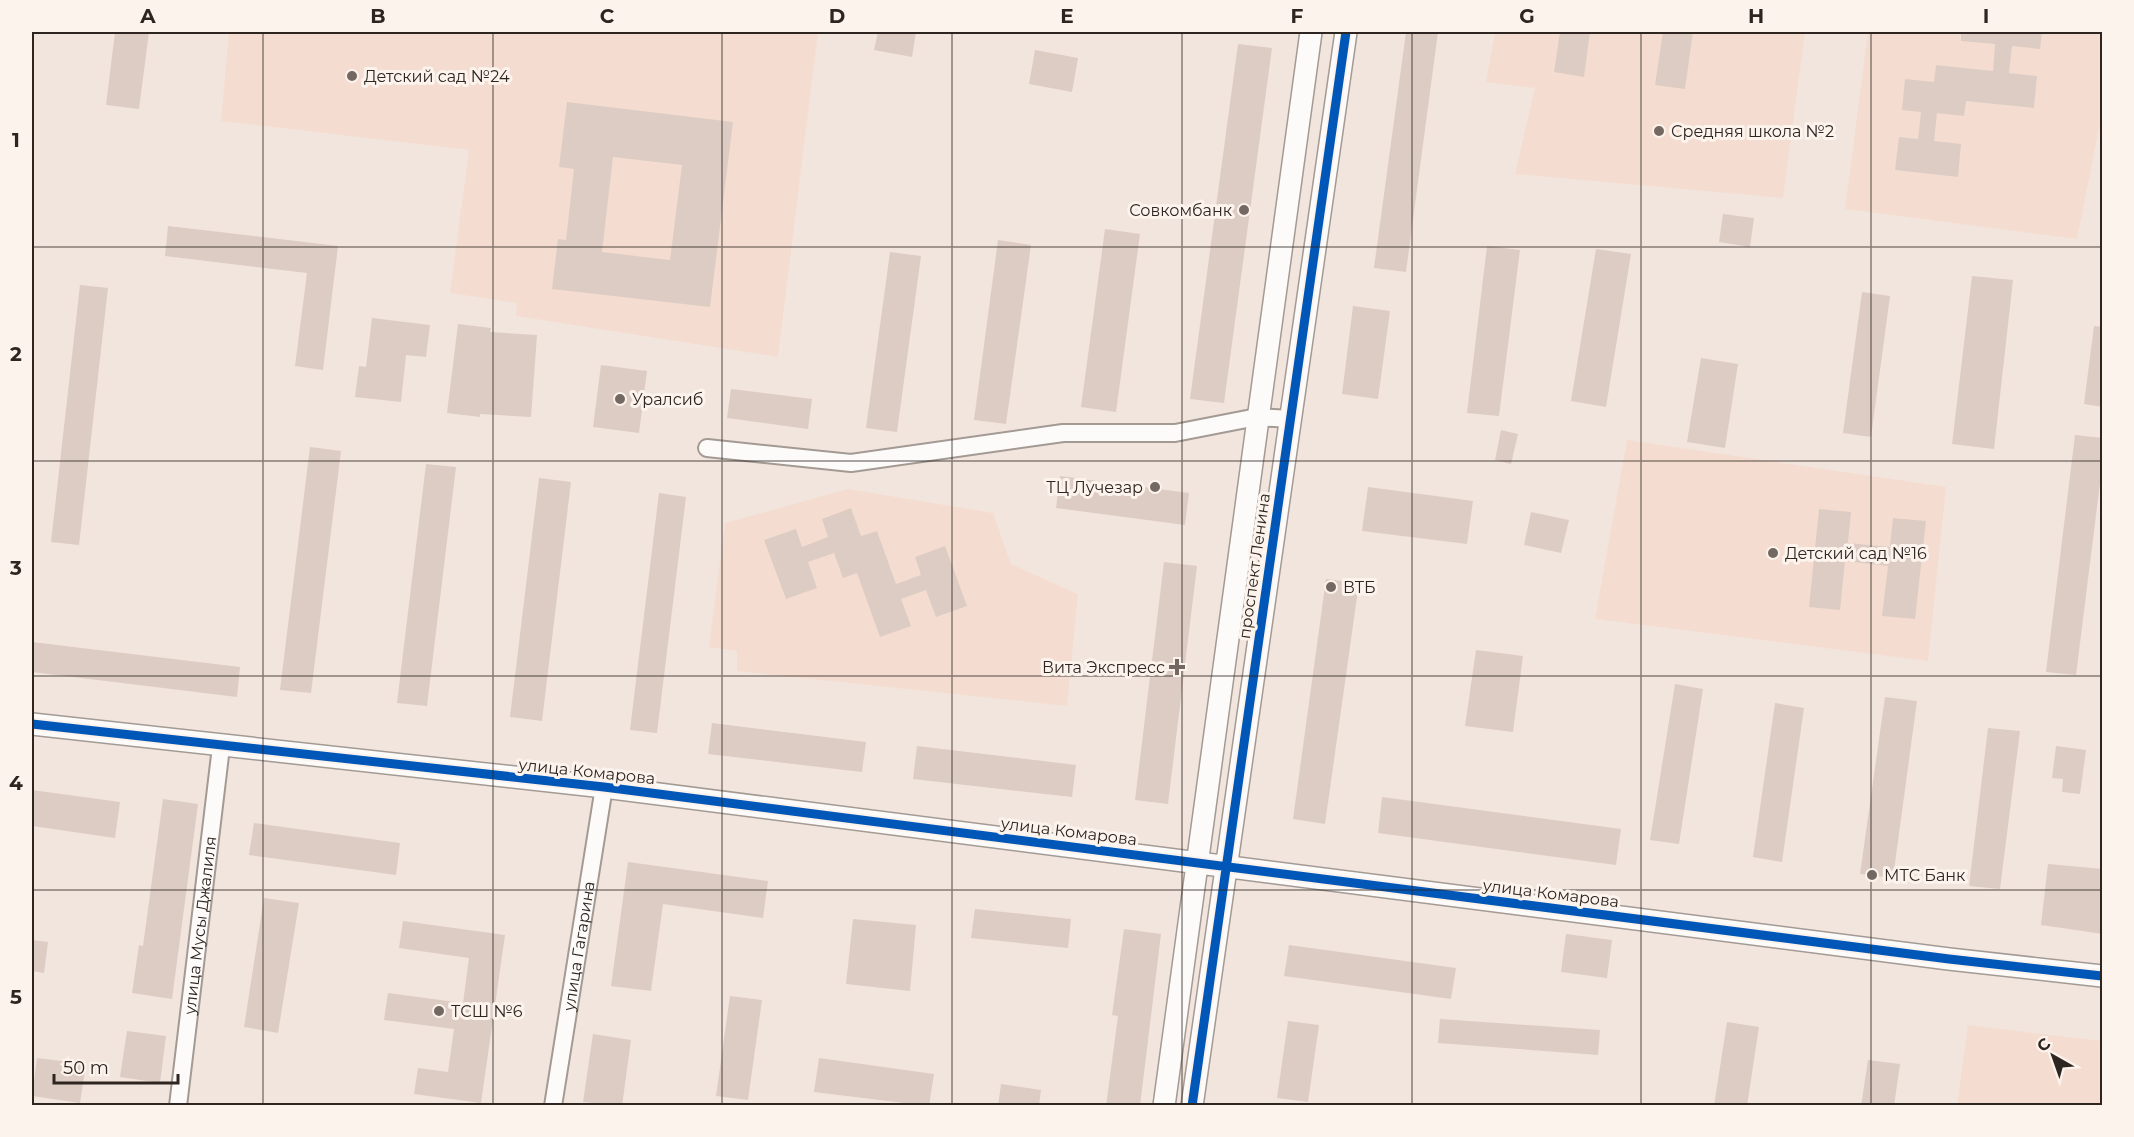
<svg xmlns="http://www.w3.org/2000/svg" width="2134" height="1137" viewBox="0 0 2134 1137" font-family="Montserrat,sans-serif">
  <rect width="100%" height="100%" fill="#f2e5dd"/>
  <path fill="#f4ddd0" d="M229,32h589l-40,325 -262,-41 1,-13 -67,-10 19,-143 -248,-29z
    M1495,32h310l-22,166 -268,-24 20,-86 -49,-6z
    M1868,32h231l3,9v72l-25,126 -232,-30z
    M1627,440l319,47 -18,174 -333,-42z
    M848,489l145,24 18,51 67,30 -11,112 -330,-35v-20l-28,-4 16,-124z
    M1968,1025l134,16v64h-145z"/>
  <path fill="#ddccc4" fill-rule="evenodd" d="M115,32h34l-10,77 -33,-4z
    M878,32h38l-4,25 -38,-7z
    M1406,32h32l-32,240 -32,-4z
    M1560,32h30l-6,45 -30,-5z
    M1663,32h30l-8,57 -30,-4z
    M1961,32h81l-2,17 -28,-3 -3,27 28,3 -3,32 -68,-7 -2,15 -27,-3 -3,28 27,3 -3,33 -63,-7 4,-33 19,2 3,-27 -19,-2 3,-31 29,3 2,-17 57,6 2,-27 -34,-3z
    M1238,44l34,4 -48,355 -34,-4z
    M1035,50l43,8 -6,34 -43,-8z
    M567,102l166,20 -23,185 -158,-18 6,-50 8,1 8,-71 -15,-2zM613,157l69,8 -12,95 -68,-8z
    M1723,214l31,4 -4,29 -31,-5z
    M168,226l170,20 -15,124 -28,-4 12,-93 -142,-17z
    M1105,229l35,5 -24,178 -35,-5z
    M998,240l33,5 -25,179 -32,-4z
    M1487,246l33,4 -21,166 -32,-3z
    M1596,249l35,5 -25,153 -35,-6z
    M890,252l31,4 -24,176 -31,-4z
    M1972,276l41,4 -19,169 -42,-5z
    M80,285l28,3 -29,257 -28,-3z
    M1862,292l28,4 -19,141 -28,-4z
    M1353,306l37,5 -12,88 -36,-5z
    M372,318l58,7 -4,32 -20,-2 -5,47 -46,-5 4,-31 7,1z
    M458,324l33,4 -1,4 47,3 -6,82 -51,-3v3l-33,-4z
    M2094,326l9,1v80l-19,-3z
    M1701,358l37,6 -13,84 -38,-6z
    M601,365l46,6 -8,62 -46,-6z
    M731,389l81,10 -4,30 -81,-11z
    M1501,430l17,4 -7,30 -16,-4z
    M2075,435l28,3v21l-27,216 -30,-3z
    M310,447l31,4 -30,242 -31,-3z
    M426,464l30,3 -29,239 -30,-3z
    M1060,476l129,17 -4,32 -129,-17z
    M539,478l32,4 -29,239 -32,-4z
    M1368,487l105,14 -6,43 -105,-13z
    M659,493l27,4 -29,236 -27,-3z
    M851,508l10,28 16,-5 19,53 25,-9 -6,-18 30,-11 22,60 -31,11 -10,-27 -25,9 10,27 -31,11 -23,-64 -14,5 -9,-25 -26,9 9,26 -31,11 -22,-59 32,-11 6,18 26,-10 -6,-18z
    M1819,509l32,3 -3,31 42,4 3,-29 33,3 -11,98 -33,-3 6,-50 -43,-5 -5,49 -31,-3z
    M1531,512l38,8 -8,33 -37,-8z
    M1164,562l33,4 -29,238 -33,-4z
    M1326,579l33,4 -34,241 -32,-5z
    M32,642l208,25 -3,30 -205,-25z
    M1476,650l47,6 -10,76 -48,-6z
    M1675,684l28,5 -24,155 -29,-4z
    M1885,697l32,4 -24,177 -33,-4z
    M1775,703l29,5 -22,154 -29,-5z
    M712,723l154,19 -4,30 -154,-18z
    M1988,728l32,3 -20,158 -31,-3z
    M917,746l159,19 -4,32 -159,-18z
    M2056,746l30,4 -6,44 -18,-2 1,-13 -11,-1z
    M32,790l88,12 -5,36 -83,-12z
    M1382,797l239,32 -5,36 -238,-32z
    M163,799l35,5 -26,195 -40,-6 7,-48 4,1z
    M254,823l146,20 -4,32 -147,-20z
    M628,862l140,19 -5,37 -100,-14 -12,87 -40,-5z
    M2048,864l55,5v65l-62,-9z
    M264,898l35,5 -21,130 -34,-6z
    M975,909l96,10 -3,29 -97,-10z
    M853,919l63,6 -6,66 -64,-7z
    M403,921l102,14 -24,168 -67,-9 4,-26 30,4 6,-43 -70,-9 4,-27 75,10 6,-45 -70,-10z
    M1124,929l37,5 -21,172h-34l12,-90 -6,-1z
    M1566,934l46,6 -5,38 -46,-6z
    M32,940l16,2 -4,31 -12,-2z
    M1289,945l167,23 -5,31 -167,-23z
    M730,996l32,4 -14,100 -32,-4z
    M1440,1019l160,11 -2,25 -160,-12z
    M1288,1021l31,4 -11,77 -31,-4z
    M1727,1022l32,5 -12,79h-33z
    M127,1031l39,5 -6,47 -40,-6z
    M593,1034l38,6 -9,66 -39,-4z
    M37,1058l49,6 -6,39 -48,-7z
    M819,1058l115,16 -5,32 -115,-14z
    M1868,1060l32,4 -6,42h-33z
    M1001,1084l40,6 -2,16h-41z"/>
  <g fill="none" stroke-linecap="round" stroke-linejoin="round">
    <defs>
      <g id="minor">
        <path d="M707,448l144,15 212,-30h112l82,-16 33,2"/>
        <path id="s1" d="M178,1106l43,-359"/>
        <path id="s2" d="M553,1106l51,-319"/>
      </g>
      <path id="tertiary" d="M32,724l572,63 1345,172 153,17
        M1164,1106l147,-1074
        M1192,1106l154,-1074"/>
    </defs>
    <use href="#minor" stroke="#a39a94" stroke-width="20"/>
    <use href="#tertiary" stroke="#a39a94" stroke-width="24"/>
    <use href="#minor" stroke="#fdfbfa" stroke-width="16"/>
    <use href="#tertiary" stroke="#fdfbfa" stroke-width="21"/>
    <defs>
      <path id="cycleway" d="M32,724l572,63 1345,172 153,17
        M1192,1106l154,-1074"/>
    </defs>
    <use href="#cycleway" stroke="#fcf3ed" stroke-width="13"/>
    <use href="#cycleway" stroke="#0057b8" stroke-width="9"/>
  </g>
  <path fill="none" stroke="#2e2520" stroke-width="1.5" stroke-opacity="0.55" d="M263,32v1074M493,32v1074M722,32v1074M952,32v1074M1182,32v1074M1412,32v1074M1641,32v1074M1871,32v1074M32,247h2070M32,461h2070M32,676h2070M32,890h2070"/>
  <g fill="#736862" stroke="#fcf3ed" stroke-width="2">
    <circle cx="352" cy="76" r="6"/>
    <circle cx="1659" cy="131" r="6"/>
    <circle cx="1244" cy="210" r="6"/>
    <circle cx="620" cy="399" r="6"/>
    <circle cx="1155" cy="487" r="6"/>
    <circle cx="1773" cy="553" r="6"/>
    <circle cx="1331" cy="587" r="6"/>
    <path d="M1174 658h6v6h6v6h-6v6h-6v-6h-6v-6h6z"/>
    <circle cx="1872" cy="875" r="6"/>
    <circle cx="439" cy="1011" r="6"/>
  </g>
  <g text-anchor="middle" stroke-width="6" stroke-linejoin="round" paint-order="stroke">
    <g font-size="16" fill="#2e2520" stroke="#fcf3ed" text-anchor="start">
      <text x="364" y="82">Детский сад №24</text>
      <text x="1671" y="137">Средняя школа №2</text>
      <text x="1232" y="216" text-anchor="end">Совкомбанк</text>
      <text x="632" y="405">Уралсиб</text>
      <text x="1143" y="493" text-anchor="end">ТЦ Лучезар</text>
      <text x="1785" y="559">Детский сад №16</text>
      <text x="1343" y="593">ВТБ</text>
      <text x="1165" y="673" text-anchor="end">Вита Экспресс</text>
      <text x="1884" y="881">МТС Банк</text>
      <text x="451" y="1017">ТСШ №6</text>
    </g>
    <g font-size="16" fill="#2e2520" stroke="#fcf3ed">
      <text transform="translate(1254 566) rotate(-82)" y="6">проспект Ленина</text>
      <text transform="translate(587 771) rotate(6)" y="6">улица Комарова</text>
      <text transform="translate(1069 831) rotate(7)" y="6">улица Комарова</text>
      <text transform="translate(1551 893) rotate(7)" y="6">улица Комарова</text>
      <text dy="6" stroke="none"><textPath href="#s1" startOffset="182">улица Мусы Джалиля</textPath></text>
      <text dy="6" stroke="none"><textPath href="#s2" startOffset="162">улица Гагарина</textPath></text>
    </g>
  </g>
  <rect width="2134" height="1137" fill="none" stroke="#fcf3ed" stroke-width="66"/>
  <g transform="translate(2053 1056) rotate(320)" stroke="#fcf3ed" stroke-width="4.5" paint-order="stroke">
  <path d="M0-4.5L10 22L0 15L-10 22Z" fill="#2e2520"/>
  <text y="-9" font-size="16" font-weight="bold" text-anchor="middle" fill="#2e2520">С</text>
  </g>
  <path d="M54 1074v9h124v-9" fill="none" stroke="#2e2520" stroke-width="3"/>
  <text x="63" y="1074" font-size="18" fill="#2e2520" stroke="#fcf3ed" stroke-width="4.5" paint-order="stroke">50 m</text>
  <rect x="33" y="33" width="2068" height="1071" fill="none" stroke="#2e2520" stroke-width="2"/>
  <g font-size="20" text-anchor="middle" font-weight="bold" fill="#2e2520">
    <text x="148" y="23">A</text>
    <text x="378" y="23">B</text>
    <text x="607" y="23">C</text>
    <text x="837" y="23">D</text>
    <text x="1067" y="23">E</text>
    <text x="1297" y="23">F</text>
    <text x="1527" y="23">G</text>
    <text x="1756" y="23">H</text>
    <text x="1986" y="23">I</text>
    <text x="16" y="147">1</text>
    <text x="16" y="361">2</text>
    <text x="16" y="575">3</text>
    <text x="16" y="790">4</text>
    <text x="16" y="1004">5</text>
  </g>
</svg>
